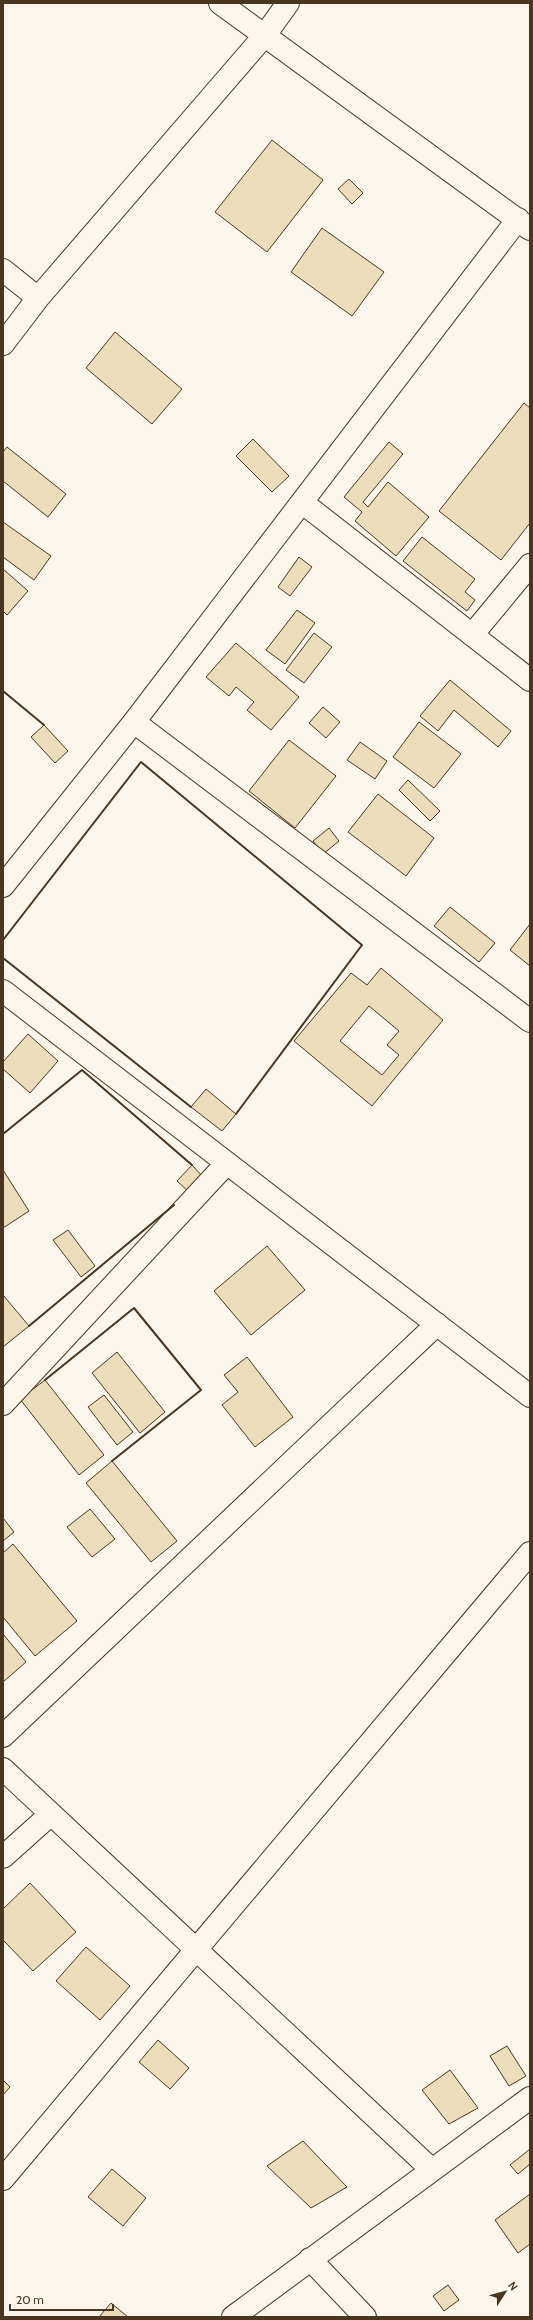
<svg xmlns="http://www.w3.org/2000/svg" width="533" height="2320" viewBox="0 0 533 2320" font-family="Cabin,sans-serif">
  <rect width="100%" height="100%" fill="#fbf6e9"/>
  <path fill="#ecdcbc" stroke="#4a3520" fill-rule="evenodd" d="M272,140l51,40 -56,72 -52,-40z
    M349,179l14,14 -11,11 -14,-15z
    M322,228l62,44 -32,44 -61,-44z
    M115,332l67,57 -30,35 -66,-56z
    M524,403l6,5v115l-29,37 -62,-49z
    M253,439l36,37 -17,16 -36,-36z
    M389,442l14,12 -40,48 5,5 20,-25 41,35 -33,39 -41,-35 7,-9 -18,-15z
    M7,447l59,47 -18,23 -45,-36v-29z
    M3,522l48,34 -17,24 -31,-23z
    M422,537l53,42 -10,13 10,8 -8,11 -64,-50z
    M299,557l13,10 -22,29 -12,-9z
    M3,569l25,22 -21,24 -4,-4z
    M297,610l18,13 -30,41 -19,-14z
    M314,633l18,14 -28,36 -18,-13z
    M236,643l63,54 -28,33 -24,-20 7,-8 -18,-15 -7,9 -23,-19z
    M450,680l61,51 -13,16 -44,-37 -16,21 -18,-15z
    M323,707l17,15 -14,16 -17,-15z
    M419,722l42,32 -27,34 -41,-31z
    M44,725l24,26 -13,12 -24,-26z
    M289,740l47,36 -41,52 -46,-37z
    M360,742l27,19 -12,18 -28,-19z
    M408,780l32,31 -10,10 -31,-31z
    M378,794l56,44 -28,38 -58,-44z
    M329,828l10,13 -16,13 -10,-13z
    M450,907l45,36 -16,19 -45,-36z
    M530,924v42l-20,-16z
    M381,968l62,52 -71,86 -78,-65 57,-68 16,12zM369,1006l30,25 -12,14 12,10 -17,20 -42,-34z
    M28,1034l30,27 -28,32 -27,-24v-7z
    M206,1089l30,25 -14,17 -31,-24z
    M192,1165l11,12 -14,15 -12,-11z
    M3,1170l26,41 -26,17z
    M68,1230l27,36 -14,11 -28,-37z
    M267,1246l38,44 -54,45 -37,-44z
    M3,1295l26,31 -26,21z
    M117,1352l48,60 -25,21 -48,-60z
    M247,1357l46,60 -38,30 -33,-42 16,-13 -14,-17z
    M45,1380l59,75 -25,20 -59,-76z
    M104,1395l29,37 -16,13 -29,-38z
    M112,1461l65,80 -26,21 -65,-79z
    M90,1509l25,30 -23,18 -25,-30z
    M3,1518l11,14 -11,9z
    M13,1544l64,77 -42,35 -32,-39v-64z
    M3,1634l23,28 -23,20z
    M30,1883l46,49 -43,39 -30,-31v-31z
    M86,1947l44,39 -30,34 -44,-39z
    M158,2040l31,28 -19,21 -31,-27z
    M507,2046l19,30 -17,10 -19,-30z
    M450,2070l28,38 -29,16 -27,-34z
    M3,2080l7,7 -7,8z
    M303,2141l44,46 -36,21 -44,-42z
    M530,2149v15l-12,10 -8,-9z
    M112,2169l34,29 -23,28 -35,-29z
    M530,2194v50l-12,9 -23,-33z
    M448,2285l11,15 -15,11 -11,-15z
    M111,2303l17,14h-29z"/>
  <g fill="none" stroke-linecap="round" stroke-linejoin="round">
    <defs>
      <path id="street" d="M220,3l310,226
        M3,270l35,28
        M3,344l35,-46 227,-263 23,-32
        M303,503l227,177
        M472,635l58,-70
        M134,722l396,299
        M3,886l131,-164 384,-503
        M3,991l527,405
        M3,1404l224,-241
        M3,1736l434,-412
        M3,1769l428,400
        M3,1857l48,-43
        M3,2179l527,-626
        M310,2259l55,58
        M233,2317l297,-219"/>
    </defs>
    <use href="#street" stroke="#4a3520" stroke-width="24"/>
    <use href="#street" stroke="#fbf6e9" stroke-width="22"/>
    <path stroke="#4a3520" stroke-width="2" d="M3,691l41,34
      M3,940l138,-178 221,183 -126,169
      M3,958l188,149
      M3,1134l79,-64 110,95
      M29,1326l145,-121
      M45,1380l89,-72 67,82 -89,71"/>
  </g>
  <rect width="533" height="2320" fill="none" stroke="#4a3520" stroke-width="8"/>
  <g transform="translate(505 2292) rotate(54)" stroke="#fbf6e9" stroke-width="3" paint-order="stroke">
  <path d="M0-3L7 15L0 10L-7 15Z" fill="#4a3520"/>
  <text y="-6" font-size="11" font-weight="bold" text-anchor="middle" fill="#4a3520">N</text>
  </g>
  <path d="M10 2304v6h103v-6" fill="none" stroke="#4a3520" stroke-width="2"/>
  <text x="16" y="2304" font-size="12" fill="#4a3520" stroke="#fbf6e9" stroke-width="3" paint-order="stroke">20 m</text>
</svg>
